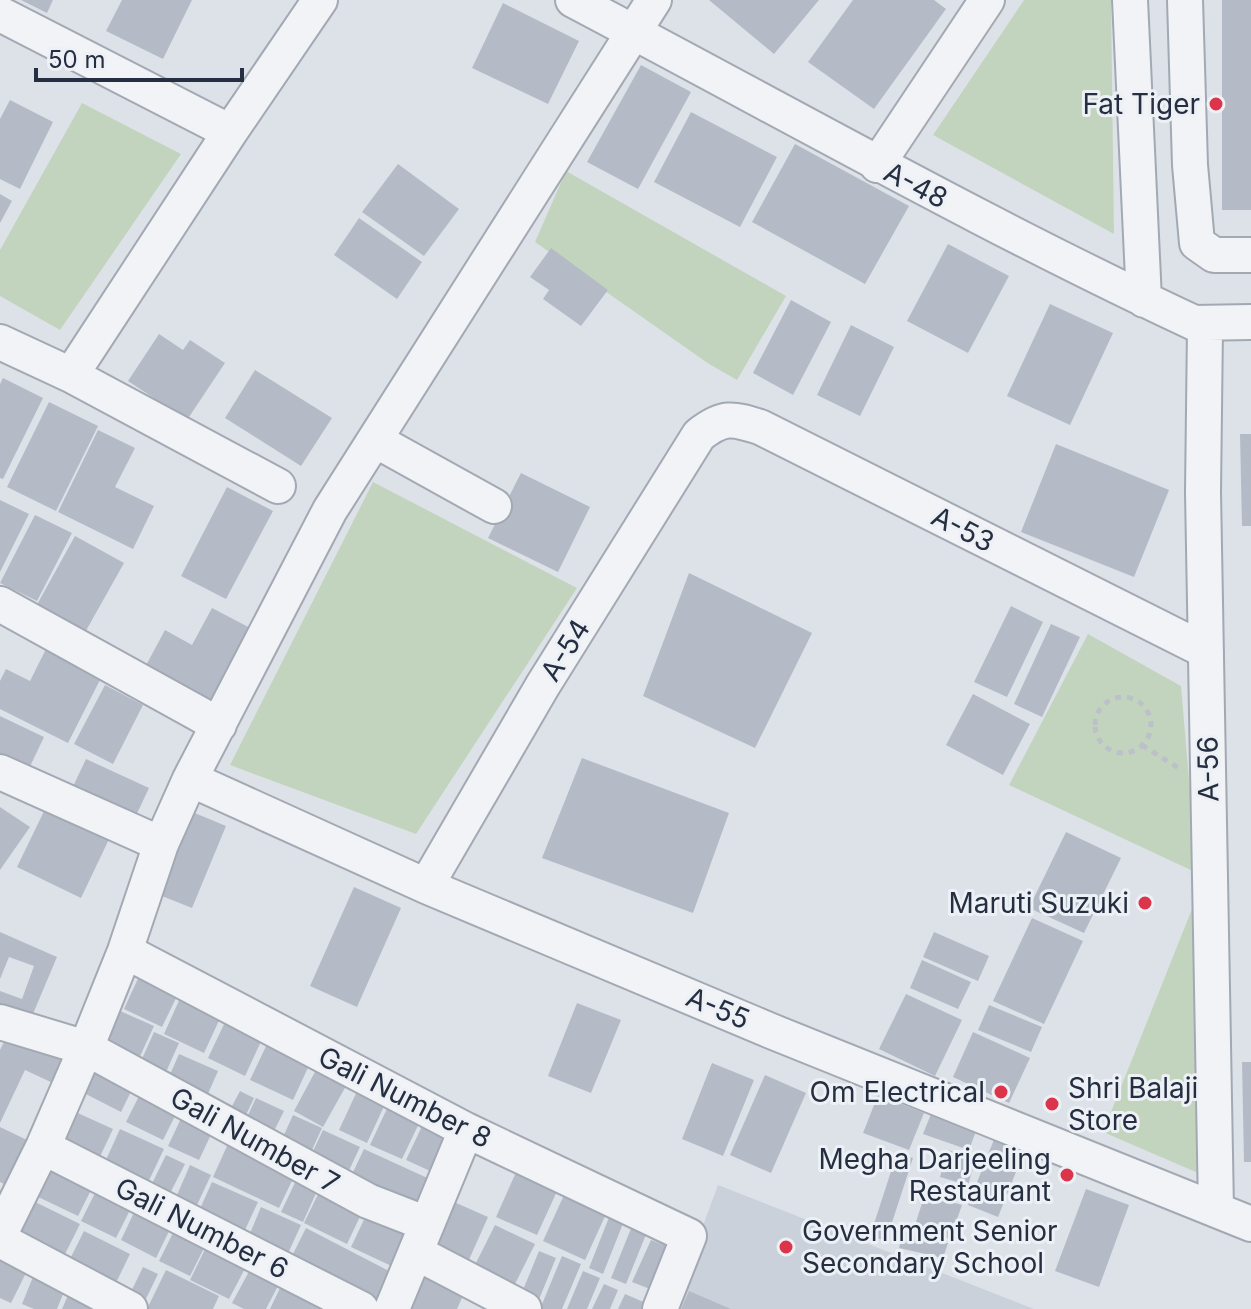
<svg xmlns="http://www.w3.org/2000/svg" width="1251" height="1309" viewBox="0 0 1251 1309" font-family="Inter,sans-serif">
  <rect width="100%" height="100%" fill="#dde2e9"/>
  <path fill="#cbd1db" d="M718,1185l316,124h-362z"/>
  <path fill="#c3d4be" d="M1024,0h87l3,234 -181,-99z
    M82,103l99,51 -121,176 -60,-34v-46z
    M566,171l220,125 -49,84 -28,-16 -174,-122z
    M373,482l204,106 -161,246 -186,-69z
    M1088,634l93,52 16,187 -188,-88z
    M1192,909l6,264 -95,-41z"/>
  <path fill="#b4bbc6" d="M21,0h32l-6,13z
    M122,0h70l-29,59 -57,-28z
    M709,0h110l-45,54z
    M853,0h81l12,9 -72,100 -66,-47z
    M1222,0h29v210h-29z
    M503,3l76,38 -31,63 -76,-36z
    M641,65l50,27 -53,97 -51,-27z
    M10,100l43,22 -33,67 -20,-10v-60z
    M691,112l86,45 -37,70 -86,-45z
    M795,144l114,62 -44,78 -113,-62z
    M398,164l61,45 -35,47 -62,-44z
    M0,194l12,7 -12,22z
    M359,218l63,44 -25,37 -63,-44z
    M948,244l61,32 -41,77 -61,-32z
    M551,248l57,42 -27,36 -38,-27 6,-9 -19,-13z
    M791,300l40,22 -38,73 -40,-22z
    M1050,304l63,29 -43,92 -63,-29z
    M851,325l43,22 -34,69 -43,-21z
    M159,334l24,16 7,-10 35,23 -38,57 -59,-39z
    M255,370l77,48 -31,48 -76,-48z
    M3,378l40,20 -40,81 -3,-1v-94z
    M49,402l49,24 -42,85 -49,-24z
    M98,430l37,18 -20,39 39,19 -21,43 -75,-37z
    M1240,434h11v92h-9z
    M1056,444l113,46 -35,87 -113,-45z
    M521,473l69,34 -32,65 -70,-34z
    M227,487l46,24 -47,88 -45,-23z
    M0,500l29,14 -29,58z
    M35,515l37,18 -35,68 -37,-18z
    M75,536l49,27 -41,73 -49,-26z
    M689,573l123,60 -57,115 -112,-52z
    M1011,606l32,16 -36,75 -33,-15z
    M212,608l46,24 -42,78 -73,-39 22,-41 27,15z
    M1051,624l29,13 -38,80 -28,-13z
    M47,647l55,29 -34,67 -68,-34v-28l6,-12 24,12z
    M105,685l38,20 -30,59 -39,-20z
    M973,694l57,30 -27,51 -57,-30z
    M0,716l44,21 -19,40 -25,-11z
    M582,758l147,55 -36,100 -151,-55z
    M86,759l63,29 -16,34 -63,-29z
    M47,805l64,30 -30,63 -64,-31z
    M0,807l30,20 -30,43z
    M185,809l41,17 -34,82 -40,-16z
    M1066,832l55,26 -37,75 -55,-25z
    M354,887l47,21 -44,99 -47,-21z
    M1032,918l51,23 -39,83 -51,-23z
    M0,932l57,25 -30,71 -27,-11v-26l22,8 12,-33 -25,-9 -9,22z
    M934,932l55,24 -11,25 -55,-24z
    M922,960l49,22 -13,27 -48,-21z
    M141,972l39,18 -18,37 -38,-18z
    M906,994l56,26 -27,56 -56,-27z
    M181,996l41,18 -18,39 -40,-19z
    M577,1003l44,17 -30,73 -43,-17z
    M989,1005l53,22 -11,25 -53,-22z
    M120,1011l34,15 -19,41 -33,-16z
    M227,1018l37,17 -19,41 -37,-18z
    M11,1028l57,27 -13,29 -30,-14 -25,53v-73z
    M154,1032l25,11 -17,38 -25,-11z
    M973,1032l57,26 -21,45 -56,-26z
    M269,1040l43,19 -19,41 -43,-20z
    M179,1054l39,17 -14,32 -39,-17z
    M96,1055l42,22 -17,35 -43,-22z
    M1242,1062h9v100h-7z
    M712,1063l42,17 -31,76 -41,-17z
    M316,1070l30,16 -23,41 -29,-16z
    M765,1075l41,18 -35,80 -41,-18z
    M145,1084l37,18 -19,38 -37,-18z
    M358,1089l28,13 -19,41 -28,-13z
    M240,1091l14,7 -8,17 -15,-7z
    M878,1095l46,18 -15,37 -46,-17z
    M256,1098l28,13 -17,34 -27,-13z
    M391,1100l32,15 -21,44 -32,-14z
    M69,1109l44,20 -17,36 -44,-21z
    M185,1110l31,14 -17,36 -31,-14z
    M931,1114l45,17 -7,19 -46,-16z
    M293,1115l29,13 -15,33 -29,-13z
    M423,1124l33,15 -17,36 -33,-15z
    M0,1127l27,13 -21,45 -6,-3z
    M120,1129l44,20 -21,44 -43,-20z
    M323,1130l37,17 -16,34 -37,-17z
    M232,1135l67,31 -20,42 -66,-31z
    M995,1137l30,12 -27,68 -30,-12z
    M364,1149l70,32 -17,37 -70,-33z
    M948,1150l28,9 -8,26 -28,-8z
    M897,1153l16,5 -27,83 -16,-5z
    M166,1155l19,9 -21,41 -18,-9z
    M51,1159l45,21 -18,36 -44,-21z
    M190,1165l21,10 -20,43 -20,-9z
    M517,1170l41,19 -21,46 -41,-18z
    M300,1172l21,10 -18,40 -22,-10z
    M212,1182l46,20 -19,41 -45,-21z
    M100,1183l35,17 -19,38 -35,-17z
    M323,1184l43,20 -19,40 -43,-21z
    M1086,1189l43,16 -30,82 -44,-16z
    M925,1194l37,11 -12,34 -36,-11z
    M564,1195l42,19 -21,46 -42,-19z
    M27,1198l53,26 -20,40 -53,-26z
    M445,1198l43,19 -24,54 -43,-18z
    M139,1202l36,17 -19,39 -35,-18z
    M261,1207l40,18 -16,35 -39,-17z
    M370,1207l49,23 -19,40 -49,-23z
    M610,1215l14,6 -21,53 -14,-6z
    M178,1223l31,15 -19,38 -31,-15z
    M495,1225l40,19 -22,44 -40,-19z
    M632,1226l15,6 -21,52 -15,-6z
    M306,1228l85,44 -18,36 -85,-44z
    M84,1231l46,23 -18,37 -47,-22z
    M903,1232l45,11 -5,15 -44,-10z
    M210,1239l40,20 -21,40 -39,-19z
    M651,1240l18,7 -19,42 -18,-7z
    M539,1251l17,7 -21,51 -17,-7z
    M0,1255l30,10 -19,38 -11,-5z
    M562,1256l19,8 -19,45h-22z
    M421,1260l48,22 -12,27h-57z
    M252,1266l28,16 -14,27h-22l-12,-6z
    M37,1267l32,12 -12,30h-23l-12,-5z
    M143,1267l15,7 -16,33 -15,-7z
    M166,1270l53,26 -6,13h-66z
    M583,1271l17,7 -13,31h-20z
    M73,1284l24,25h-35z
    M604,1284l14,6 -8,19h-18z
    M281,1286l40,19 -1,4h-50z
    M689,1291l42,18h-50z
    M625,1294l28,12 -2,3h-33z"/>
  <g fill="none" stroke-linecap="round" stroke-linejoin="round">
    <defs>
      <path id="minor" d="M573,0c211,111 416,228 632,328l-2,164 13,717
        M1130,0l14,300
        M1185,0l5,165 7,78 17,12h37
        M0,14l230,118
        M877,165l110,-165
        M1194,323l57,-1
        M0,342l71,33 207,111
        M71,375l159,-243 90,-132
        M375,440l119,66
        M0,604l219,121
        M0,772l161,72
        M190,779l236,107 345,145 480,193
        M426,886l117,-201 156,-250c24,-19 33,-17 61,-8l446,224
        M125,951l341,179 223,106 -29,73
        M0,1022l86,26 282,153 59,23
        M43,1147l318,162
        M0,1234l43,-87 43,-99 39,-97 36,-107 29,-65 140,-269 324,-510
        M0,1240l130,69
        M417,1253l107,56
        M392,1309l74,-179"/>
    </defs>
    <use href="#minor" stroke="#a2a9b3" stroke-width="38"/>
    <path stroke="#bcc0c8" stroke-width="5" stroke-dasharray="6 6" stroke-linecap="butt" d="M1095 725a28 28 0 1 1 56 0a28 28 0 1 1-56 0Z
      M1142,745l38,24"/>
    <use href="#minor" stroke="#f1f3f7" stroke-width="34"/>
  </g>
  <g fill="#dc344a" stroke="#edf1f6" stroke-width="3">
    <circle cx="1216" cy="104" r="8"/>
    <circle cx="1145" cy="903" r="8"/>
    <circle cx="1001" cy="1092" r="8"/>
    <circle cx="1052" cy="1104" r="8"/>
    <circle cx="1067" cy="1175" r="8"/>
    <circle cx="786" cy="1247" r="8"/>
  </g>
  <g text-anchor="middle" stroke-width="6" stroke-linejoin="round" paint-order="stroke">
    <g font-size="28" fill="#252f41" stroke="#edf1f6" text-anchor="end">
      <text x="1200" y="114">Fat Tiger</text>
      <text x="1129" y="913">Maruti Suzuki</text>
      <text x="1068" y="1098" text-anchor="start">Shri Balaji<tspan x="1068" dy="32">Store</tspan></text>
      <text x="985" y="1102">Om Electrical</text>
      <text x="1051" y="1169">Megha Darjeeling<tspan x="1051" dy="32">Restaurant</tspan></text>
      <text x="802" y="1241" text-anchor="start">Government Senior<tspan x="802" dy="32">Secondary School</tspan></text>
    </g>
    <g font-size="28" fill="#252f41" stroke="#edf1f6">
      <text transform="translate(916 185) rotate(27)" y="10">A-48</text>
      <text transform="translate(963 529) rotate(27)" y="10">A-53</text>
      <text transform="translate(565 650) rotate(-58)" y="10">A-54</text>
      <text transform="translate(1208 769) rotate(-91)" y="10">A-56</text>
      <text transform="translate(718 1008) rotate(23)" y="10">A-55</text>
      <text transform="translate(405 1097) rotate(27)" y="10">Gali Number 8</text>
      <text transform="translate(255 1140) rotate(29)" y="10">Gali Number 7</text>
      <text transform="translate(202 1228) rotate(27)" y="10">Gali Number 6</text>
    </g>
  </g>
  <path d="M36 68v12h206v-12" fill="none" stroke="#252f41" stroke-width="4"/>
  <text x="48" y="68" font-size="24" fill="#252f41" stroke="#edf1f6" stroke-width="6" paint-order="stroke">50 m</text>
</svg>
